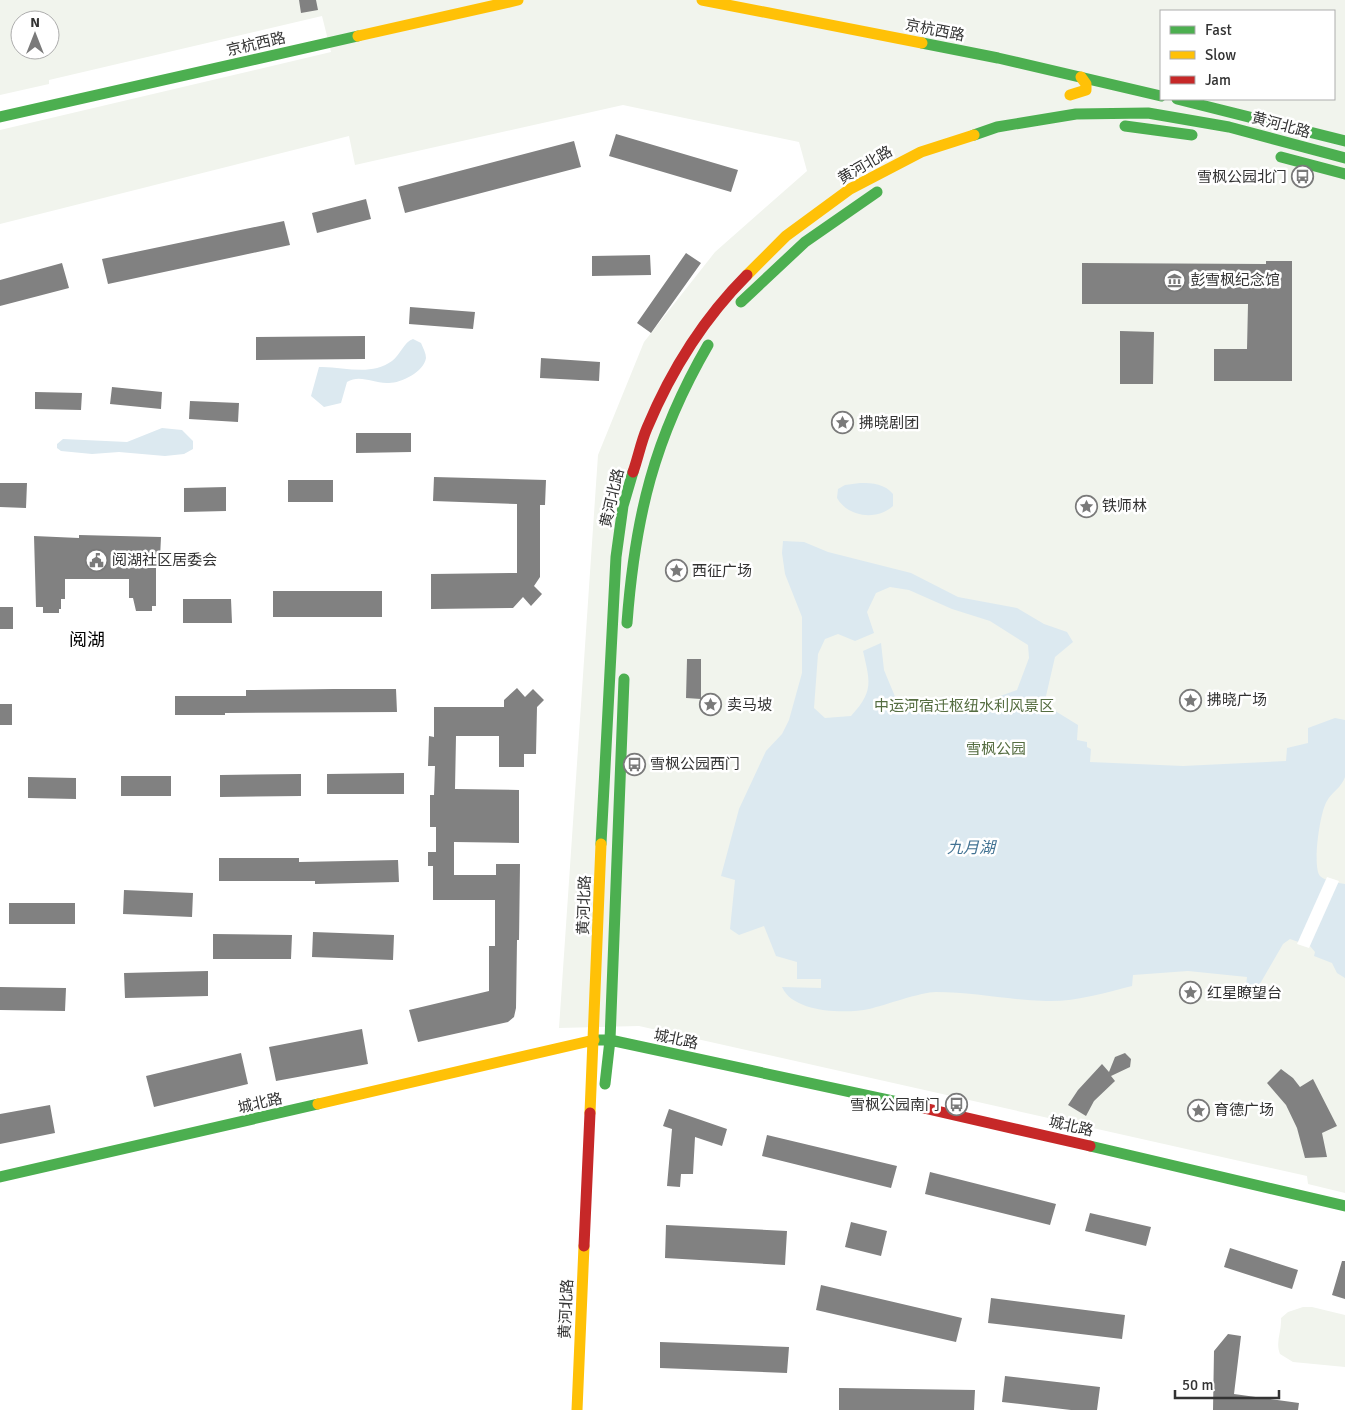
<svg xmlns="http://www.w3.org/2000/svg" width="1345" height="1410" viewBox="0 0 1345 1410" font-family="Signika,'Noto Sans SC',sans-serif">
  <rect width="100%" height="100%" fill="#fff"/>
  <path fill="#f1f4ed" fill-rule="evenodd" d="M0,0h1345v1193l-37,-9 -1,-8 -668,-150 -80,2 39,-573 46,-113 71,-90 92,-81 -8,-29 -176,-37 -268,60 -6,-29 -349,88v-94l331,-78 -9,-36 -273,64v4l-49,11zM1161,11h173v88h-173zM20,20h30v30h-30z
    M1303,1307h9l33,8v52l-52,-5 -13,-8c-5,-12 2,-23 1,-36l7,-6z"/>
  <path fill="#dce9f0" fill-rule="evenodd" d="M413,339l8,4c2,5 5,10 5,15 -2,14 -25,25 -37,25 -16,1 -28,-9 -42,-1l-6,21 -17,4 -13,-11 8,-29c24,-1 51,10 73,-6 8,-6 12,-19 21,-22z
    M162,428l20,2 11,11v8l-9,5 -19,2 -46,-4 -27,2 -31,-3 -4,-3v-4l6,-5 64,3z
    M860,483c13,0 25,1 33,11v12c-17,15 -45,11 -56,-8l1,-9 7,-4z
    M783,541l21,1 24,10 83,21 47,24 59,11 27,16 23,8 6,10 -18,15 -9,39 6,13 26,16 -1,15 10,2v5l4,2 -1,13 93,4 103,-5 1,-13 21,-5v-15l27,-10 10,2c0,13 0,46 0,57 -3,10 -14,16 -18,24 -7,10 -15,66 -7,75 5,5 18,7 25,8v94l-8,-5 -5,-10 -18,-7 1,-4 -5,-6 -20,-7 -7,5 -26,45 -12,7 2,-19 -59,-6 -55,4 -1,11c-28,7 -57,16 -86,15 -37,-1 -73,-9 -110,-9 -15,0 -50,13 -67,17 -23,5 -76,4 -87,-22l39,1v-9h-24v-17l-21,-6 -12,-30 -25,9 -9,-6 5,-49 -14,-4 18,-67 27,-58 16,-17 7,-14 13,-47v-56l-17,-43 -3,-21zM890,587l19,3 43,19 38,12 38,24 1,13 -12,32 -28,10 -39,-2 -23,10h-14l-17,-9 -12,-29 -3,-27 -18,8c7,31 11,40 -12,65l-26,2 -11,-10 4,-54 7,-15 13,-5 17,7 19,-8 -7,-21 9,-19z"/>
  <path fill="#fff" d="M1327,877l12,4 -30,67 -12,-4z"/>
  <path fill="#818181" d="M299,0h17l2,10 -17,3z
    M616,134l122,36 -7,22 -122,-36z
    M574,141l7,26 -176,46 -7,-26z
    M366,199l5,20 -54,14 -5,-20z
    M284,221l6,24 -182,39 -6,-25z
    M686,253l15,10 -50,70 -14,-10z
    M650,255l1,20 -59,1v-20z
    M1266,261h26v120h-78v-32h33l1,-45h-166v-41l184,1z
    M62,263l7,25 -69,18v-26z
    M410,307l65,5 -2,17 -64,-5z
    M1120,331l34,1 -1,52h-33z
    M365,336v23l-109,1v-23z
    M541,358l59,4 -1,19 -59,-3z
    M112,387l50,5 -1,17 -51,-5z
    M35,392l47,1 -1,17 -46,-1z
    M190,401l49,2 -1,19 -49,-3z
    M356,433h55v19l-55,1z
    M434,477l112,3 -1,25h-5v72l-6,9 8,8 -11,12 -8,-9 -10,11 -82,1v-35l86,-1v-69l-84,-3z
    M288,480h45v22h-45z
    M0,483h27l-1,25 -26,-1z
    M226,487v24l-42,1v-24z
    M79,535l82,2 -1,21h-4v48h-4v5h-16l-3,-13h-4v-19h-64v20h-4v10h-2v4h-16v-6h-7l-2,-71 45,2z
    M273,591h109v26h-109z
    M183,599h48l1,24h-49z
    M0,607h13v22h-13z
    M687,659h14v40l-15,-1z
    M517,688l8,9 8,-8 11,11 -7,7 -1,47h-12v13h-25v-31h-43l-1,53 64,1v53l-65,-1v33h42v-11h24l-1,76h-2l-1,68 -2,9 -6,5 -90,20 -9,-32 80,-19v-45h6v-46h-62v-34h-5v-14h8v-25h-6v-32h4l1,-29h-7l1,-30 5,1v-30h70v-7z
    M334,689h62l1,23 -172,1v2h-50v-19h71v-6z
    M0,704h12v21h-12z
    M404,773v21h-77v-20z
    M301,774v22l-81,1v-22z
    M121,776h50v20h-50z
    M28,777l48,1v21l-48,-1z
    M219,858h80v4l99,-2 1,22 -84,2v-3h-96z
    M124,890l69,3 -1,24 -69,-3z
    M9,903h66v21h-66z
    M313,932l81,3 -1,25 -81,-3z
    M213,934l79,1 -1,24h-78z
    M208,971v25l-83,2 -1,-25z
    M0,987l66,1 -1,23 -65,-1z
    M362,1029l6,35 -92,17 -7,-34z
    M241,1053l7,31 -94,23 -8,-31z
    M1125,1053l6,6 -1,8 -19,9 4,5 -21,20 -8,15 -18,-11 10,-15 24,-26 7,8 6,-15z
    M1281,1069l12,9 7,9 13,-8 24,47 -15,7 5,24 -22,1 -8,-30 -11,-23 -19,-22z
    M50,1105l5,28 -55,11v-30z
    M669,1109l58,20 -5,17 -27,-9 -2,37h-12l-1,13 -13,-1 5,-57 -9,-3z
    M767,1135l130,31 -6,22 -129,-32z
    M930,1172l126,32 -6,21 -125,-31z
    M1090,1213l61,14 -5,19 -61,-15z
    M851,1222l36,9 -6,25 -36,-9z
    M666,1225l121,6 -2,34 -120,-7z
    M1230,1248l68,22 -6,19 -68,-22z
    M1342,1261h3v38l-13,-4z
    M821,1285l141,33 -6,24 -140,-32z
    M991,1298l134,17 -3,24 -134,-16z
    M1228,1334l13,2 -7,58 65,9 -1,7h-85l1,-59z
    M660,1342l129,5 -2,26 -127,-5z
    M1005,1376l95,11 -3,23h-26l-69,-8z
    M839,1388l136,2 -1,20h-135z"/>
  <g fill="none" stroke-linecap="round" stroke-linejoin="round">
    <path stroke="#4caf50" stroke-width="11" d="M922,43l76,15 163,38
      M1177,99l168,42
      M0,117l358,-81
      M1125,126l67,9
      M974,135l23,-8 79,-13 72,-1 81,14 116,31
      M1281,157l64,17
      M741,302l64,-60 72,-50
      M627,623c8,-106 27,-185 81,-278
      M601,844l15,-287 7,-51 10,-34
      M594,1040h16l292,63
      M605,1084l5,-44 14,-361
      M1090,1146l255,60
      M0,1177l318,-73"/>
    <path stroke="#ffc107" stroke-width="11" d="M702,0l220,43
      M358,36l160,-36
      M1070,95l16,-5v-6l-5,-7
      M747,275l39,-39 64,-47 71,-37 53,-17
      M318,1104l276,-64
      M590,1113l11,-269
      M577,1410l7,-164"/>
    <path stroke="#c62828" stroke-width="11" d="M633,472c5,-14 8,-30 14,-44 23,-55 57,-110 100,-153
      M902,1103l188,43
      M584,1246l6,-133"/>
  </g>
  <defs>
    <symbol id="bus-ring" viewBox="-11 -11 22 22"><circle r="9.5" fill="#fff" stroke="#7a7a7a" stroke-width="1.5"/><path d="M-5-6H5V4H4V6H2V4H-2V6H-4V4H-5ZM-3.5-4V0h7V-4ZM-3.5 1.2v1.5H-2V1.2ZM2 1.2v1.5H3.5V1.2Z" fill="#7a7a7a"/></symbol>
    <symbol id="museum-ring" viewBox="-11 -11 22 22"><circle r="9.5" fill="#fff" stroke="#7a7a7a" stroke-width="1.5"/><path d="M0-6L6-3V-2H-6V-3ZM-5-1h2V3h-2ZM-1-1h2V3h-2ZM3-1h2V3H3ZM-6 4H6V6H-6Z" fill="#7a7a7a"/></symbol>
    <symbol id="sight-ring" viewBox="-11 -11 22 22"><circle r="9.5" fill="#fff" stroke="#7a7a7a" stroke-width="1.5"/><path d="M0-6L1.8-2.2L6-1.7L2.9 1.2L3.7 5.4L0 3.3L-3.7 5.4L-2.9 1.2L-6-1.7L-1.8-2.2Z" fill="#7a7a7a"/></symbol>
    <symbol id="civic-ring" viewBox="-11 -11 22 22"><circle r="9.5" fill="#fff" stroke="#7a7a7a" stroke-width="1.5"/><path d="M-.6-6.5H3V-4.5H.6V-3L4-1V1h2V6H-6V1h2V-1L-.6-3ZM-1.2 2.5V6h2.4V2.5Z" fill="#7a7a7a"/></symbol>
  </defs>
  <g fill-rule="evenodd">
    <use href="#bus-ring" x="1290" y="164" width="25" height="25"/>
    <use href="#museum-ring" x="1162" y="268" width="25" height="25"/>
    <use href="#sight-ring" x="830" y="410" width="25" height="25"/>
    <use href="#sight-ring" x="1074" y="494" width="25" height="25"/>
    <use href="#civic-ring" x="84" y="548" width="25" height="25"/>
    <use href="#sight-ring" x="664" y="558" width="25" height="25"/>
    <use href="#sight-ring" x="1178" y="688" width="25" height="25"/>
    <use href="#sight-ring" x="698" y="692" width="25" height="25"/>
    <use href="#bus-ring" x="622" y="752" width="25" height="25"/>
    <use href="#sight-ring" x="1178" y="980" width="25" height="25"/>
    <use href="#bus-ring" x="944" y="1092" width="25" height="25"/>
    <use href="#sight-ring" x="1186" y="1098" width="25" height="25"/>
  </g>
  <g text-anchor="middle" stroke-width="5" stroke-linejoin="round" paint-order="stroke">
    <g font-size="15" fill="#333" stroke="#fff">
      <text transform="translate(935 30) rotate(11)" y="5">京杭西路</text>
      <text transform="translate(256 44) rotate(-13)" y="5">京杭西路</text>
      <text transform="translate(1281 125) rotate(15)" y="5">黄河北路</text>
      <text transform="translate(865 165) rotate(-30)" y="5">黄河北路</text>
      <text transform="translate(612 498) rotate(-77)" y="5">黄河北路</text>
      <text transform="translate(584 905) rotate(-88)" y="5">黄河北路</text>
      <text transform="translate(676 1039) rotate(12)" y="5">城北路</text>
      <text transform="translate(260 1103) rotate(-13)" y="5">城北路</text>
      <text transform="translate(1071 1126) rotate(13)" y="5">城北路</text>
      <text transform="translate(566 1309) rotate(-87)" y="5">黄河北路</text>
    </g>
    <g font-size="15" fill="#333" stroke="#fff" text-anchor="start">
      <text x="1287" y="182" text-anchor="end">雪枫公园北门</text>
      <text x="1190" y="285">彭雪枫纪念馆</text>
      <text x="859" y="428">拂晓剧团</text>
      <text x="1102" y="511">铁师林</text>
      <text x="112" y="565">阅湖社区居委会</text>
      <text x="692" y="576">西征广场</text>
      <text x="1207" y="705">拂晓广场</text>
      <text x="727" y="710">卖马坡</text>
      <text x="650" y="769">雪枫公园西门</text>
      <text x="1207" y="998">红星瞭望台</text>
      <text x="940" y="1110" text-anchor="end">雪枫公园南门</text>
      <text x="1214" y="1115">育德广场</text>
    </g>
    <g font-size="15" fill="#556d41" stroke="#fff">
      <text x="964" y="711">中运河宿迁枢纽水利风景区</text>
      <text x="996" y="754">雪枫公园</text>
    </g>
    <g font-size="16" font-style="italic" fill="#437393" stroke="#fff">
      <text x="971" y="853">九月湖</text>
    </g>
    <g font-size="18" fill="#000" stroke="#fff">
      <text x="87" y="646">阅湖</text>
    </g>
  </g>
  <rect x="1160" y="10" width="175" height="90" fill="#ffffff" stroke="#adadad"/>
  <rect x="1170" y="26" width="25" height="8" fill="#4caf50" stroke="#adadad"/>
  <text x="1205" y="35" font-size="15" fill="#333333">Fast</text>
  <rect x="1170" y="51" width="25" height="8" fill="#ffc107" stroke="#adadad"/>
  <text x="1205" y="60" font-size="15" fill="#333333">Slow</text>
  <rect x="1170" y="76" width="25" height="8" fill="#c62828" stroke="#adadad"/>
  <text x="1205" y="85" font-size="15" fill="#333333">Jam</text>
  <g transform="translate(35 35)"><circle r="24" fill="#ffffff" stroke="#adadad"/>
  <path d="M0-4L9 19L0 12L-9 19Z" fill="#7a7a7a"/>
  <text y="-8" font-size="14" font-weight="bold" text-anchor="middle" fill="#333333">N</text>
  </g>
  <path d="M1175 1390v8h104v-8" fill="none" stroke="#333333" stroke-width="2.5"/>
  <text x="1182" y="1390" font-size="15" fill="#333333" stroke="#ffffff" stroke-width="4" paint-order="stroke">50 m</text>
</svg>
